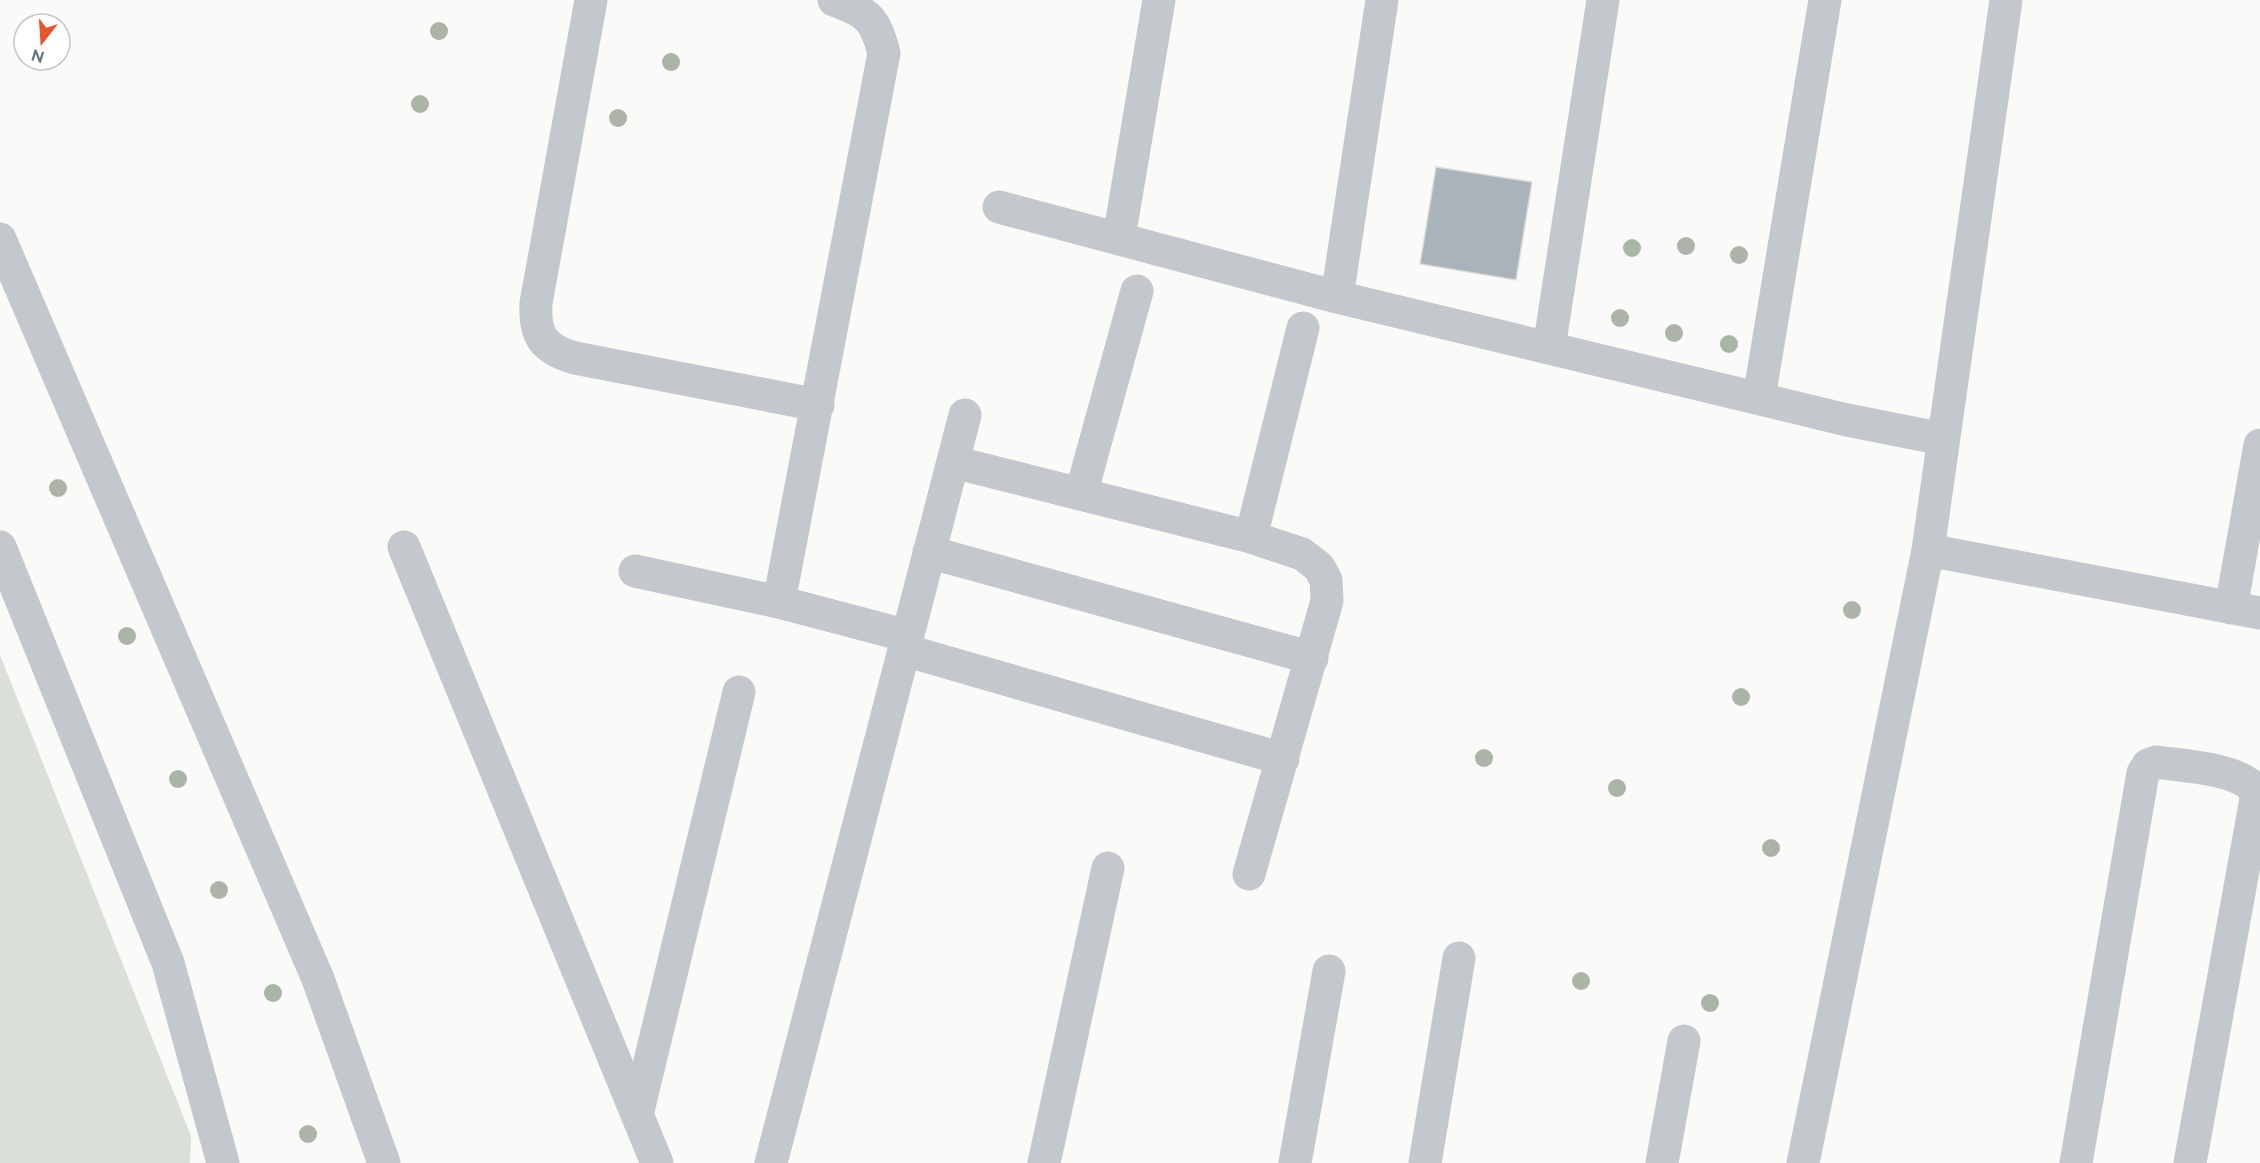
<svg xmlns="http://www.w3.org/2000/svg" width="2260" height="1163" viewBox="0 0 2260 1163" font-family="Raleway,sans-serif">
  <rect width="100%" height="100%" fill="#fafaf8"/>
  <path fill="#dadfd7" d="M0,655l191,481 -1,27h-190z"/>
  <path fill="#aab3b9" stroke="#dcdcda" stroke-width="1.5" d="M1436,167l96,15 -16,98 -96,-16z"/>
  <g fill="none" stroke-linecap="round" stroke-linejoin="round">
    <path stroke="#c3c8cc" stroke-width="33" d="M591,0l-55,303c-2,32 7,46 39,55l243,47
      M999,207l338,90 510,123 96,19
      M1119,238l40,-238
      M0,239l318,740 66,184
      M1337,297l45,-297
      M1549,348l54,-348
      M1759,398l66,-398
      M953,462l298,75 51,17 17,13 7,13 1,21 -78,273
      M1081,494l56,-203
      M1251,537l52,-209
      M0,547l168,416 55,200
      M404,547l253,616
      M1928,550l332,63
      M929,552l383,106
      M635,571l144,31 129,34
      M779,602l105,-549c-9,-35 -17,-41 -50,-53
      M2231,608l29,-163
      M904,650l379,109
      M637,1115l102,-423
      M771,1163l194,-748
      M1044,1163l64,-295
      M1295,1163l34,-192
      M1425,1163l34,-205
      M1662,1163l22,-122
      M1803,1163l125,-613 78,-550
      M2076,1163l67,-390 5,-8 8,-3c28,4 78,6 98,26l2,11 -66,364"/>
  </g>
  <g fill="#aab4a7">
    <circle cx="439" cy="31" r="9"/>
    <circle cx="671" cy="62" r="9"/>
    <circle cx="420" cy="104" r="9"/>
    <circle cx="618" cy="118" r="9"/>
    <circle cx="1686" cy="246" r="9"/>
    <circle cx="1632" cy="248" r="9"/>
    <circle cx="1739" cy="255" r="9"/>
    <circle cx="1620" cy="318" r="9"/>
    <circle cx="1674" cy="333" r="9"/>
    <circle cx="1729" cy="344" r="9"/>
    <circle cx="58" cy="488" r="9"/>
    <circle cx="1852" cy="610" r="9"/>
    <circle cx="127" cy="636" r="9"/>
    <circle cx="1741" cy="697" r="9"/>
    <circle cx="1484" cy="758" r="9"/>
    <circle cx="178" cy="779" r="9"/>
    <circle cx="1617" cy="788" r="9"/>
    <circle cx="1771" cy="848" r="9"/>
    <circle cx="219" cy="890" r="9"/>
    <circle cx="1581" cy="981" r="9"/>
    <circle cx="273" cy="993" r="9"/>
    <circle cx="1710" cy="1003" r="9"/>
    <circle cx="308" cy="1134" r="9"/>
  </g>
  <g transform="translate(42 42) rotate(197)"><circle r="28" fill="#ffffff" stroke="#c1c8cd" stroke-width="1.5"/>
  <path d="M0-4.5L10 22L0 15L-10 22Z" fill="#e4572e"/>
  <text y="-9" font-size="16" font-weight="bold" text-anchor="middle" fill="#657683">N</text>
  </g>
</svg>
